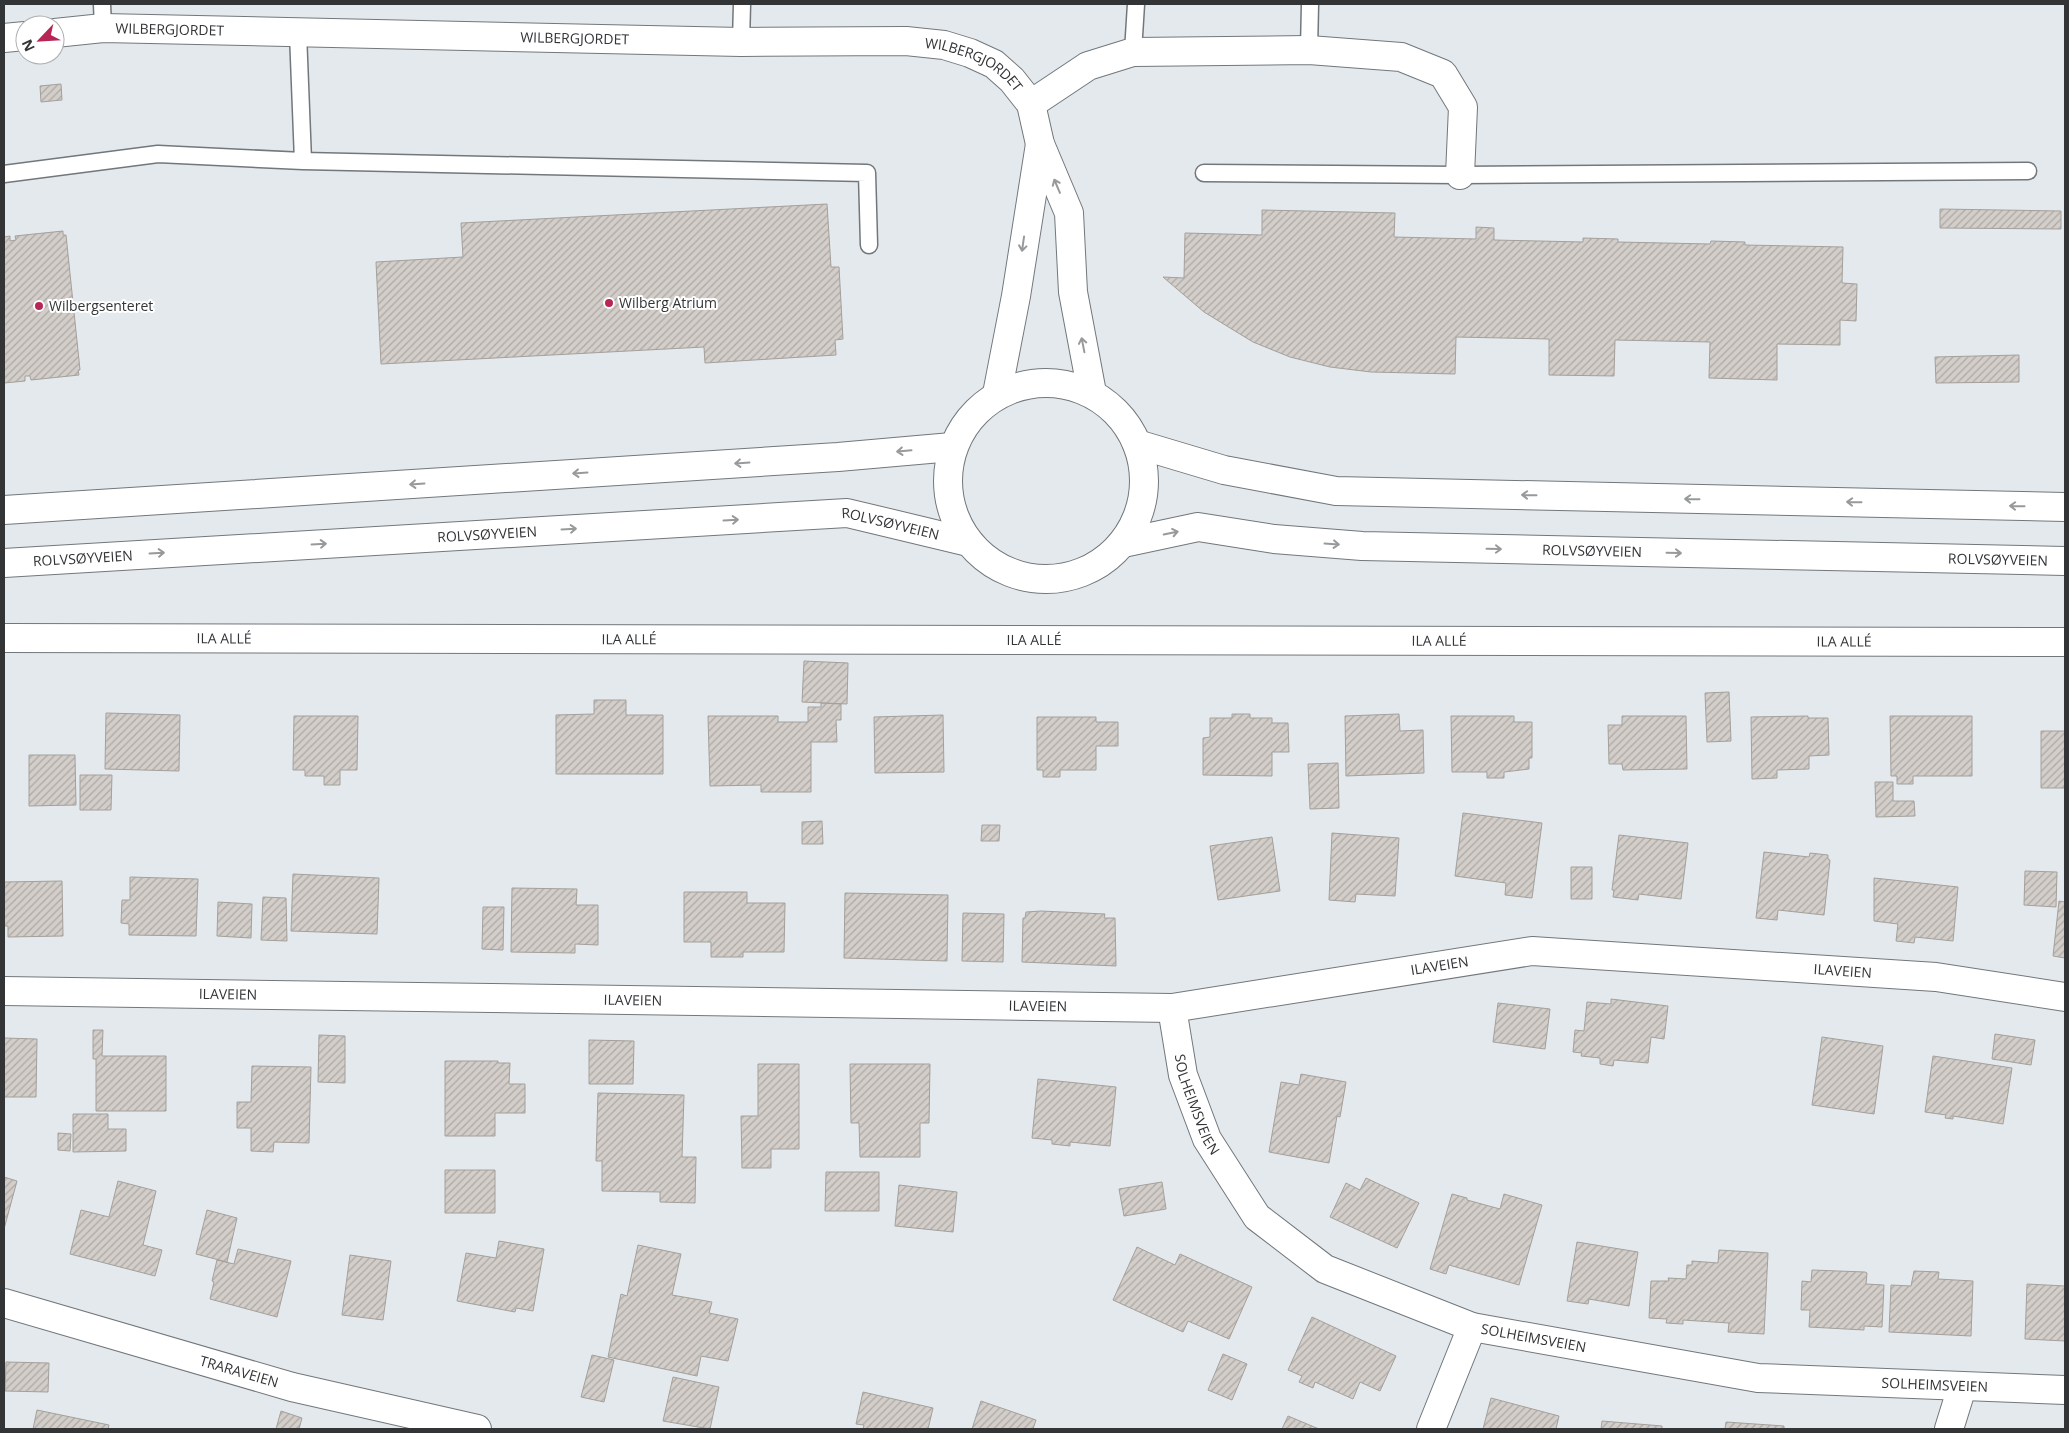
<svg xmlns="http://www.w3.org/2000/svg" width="2069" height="1433" viewBox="0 0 2069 1433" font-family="'Open Sans',sans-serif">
  <defs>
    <pattern id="building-hatch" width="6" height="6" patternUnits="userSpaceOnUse" patternTransform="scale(1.25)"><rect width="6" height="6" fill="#d3cec9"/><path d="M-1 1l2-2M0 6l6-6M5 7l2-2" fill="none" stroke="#aca8a4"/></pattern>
  </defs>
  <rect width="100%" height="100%" fill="#e3e9ed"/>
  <path fill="url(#building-hatch)" stroke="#a4a09b" d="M61,84l1,16 -21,2 -1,-16z
    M827,204l4,63h8l4,72 -8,1 1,15 -131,8 -1,-16 -323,17 -5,-102 87,-5 -2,-34z
    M1940,209l121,2v18l-121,-1z
    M1262,210l133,3 -1,24 82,2v-12l18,1v12l89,2v-4l35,1v3l92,2 1,-3 34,1v3l98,2 -1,36 15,1 -1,37 -16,-1v25l-63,-1v36l-68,-2 1,-36 -95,-2 -1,36 -65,-1v-36l-93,-2 -1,37 -84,-2 -41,-5 -40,-10 -37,-15 -49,-30 -41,-35 21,1 1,-45 77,2z
    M63,231v4h3l14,135h-2l1,5 -48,5 -1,-4h-5v5l-21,2v-146l6,-1v5l6,-1 -1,-4z
    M2019,355v27l-83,1 -1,-26z
    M804,661l44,2 -1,41 -45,-2z
    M1729,692l2,49 -24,1 -2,-49z
    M594,700h32v15h37v59h-107v-59l38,-1z
    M821,703l20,1v16h-5l1,22h-26v50h-50v-7l-51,1 -2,-70h70v6h30v-15h13z
    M106,713l74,2 -1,56 -74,-2z
    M1232,714h18v4h22v5h16l1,29h-17v24l-69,-1v-37l7,-1v-19h22z
    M1399,714l1,17 23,-1 1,43 -78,3 -1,-60z
    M943,715l1,57 -69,1 -1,-56z
    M294,716h64l-1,54h-17v15h-16v-9h-19v-6h-12z
    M1451,716h63v6h18v36h-3v11l-25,3v6h-17v-6h-35z
    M1622,716h64l1,53 -64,1 -1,-6h-13l-1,-39h14z
    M1808,716v2h20l1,37 -20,1v13l-32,1v8l-25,1 -1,-62z
    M1890,716h82v60h-59v8h-16v-8h-6z
    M1037,717h59v5h22v24h-22v24h-36v7h-17v-7h-6z
    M2041,731h24v57h-24z
    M29,755h46l1,50 -47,1z
    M1338,763l1,45 -29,1 -2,-45z
    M80,775h32l-1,35h-31z
    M1875,782h18v19h21l1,15 -39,1z
    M1463,813l79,10 -10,75 -27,-3 1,-12 -51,-7z
    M822,821l1,23h-21v-22z
    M982,825h18l-1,16h-18z
    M1332,833l67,5 -4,58 -39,-2 -1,8 -26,-2z
    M1619,835l69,8 -7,56 -42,-5 -1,6 -25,-3 1,-7h-2z
    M1272,837l8,54 -62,9 -8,-54z
    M1764,852l45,5 1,-4 18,2v4l2,1 -6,55 -46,-5 -1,10 -21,-2z
    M1571,867h21v32h-21z
    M2025,871l32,1 -1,35 -32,-2z
    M293,874l86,4 -2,56 -86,-3z
    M130,877l68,2 -2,57 -67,-1v-11l-8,-1 1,-23h8z
    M1874,878l84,9 -5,54 -38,-4 -1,6 -18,-2 2,-17 -24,-3z
    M62,881l1,55 -55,1v-11h-4v-44z
    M512,888l65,1 -1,16h22v40l-23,-1v9l-64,-1z
    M684,892h63v11h38l-1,49h-41v5h-32v-15h-27z
    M845,893l103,2 -1,66 -103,-3z
    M263,897l23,1 1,43 -26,-1z
    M2059,901l6,1v56l-12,-2z
    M218,902l34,2 -1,34 -34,-2z
    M483,907h21l-1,43 -21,-1z
    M1041,911l64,3 -1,4h11l1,48 -94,-4 1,-44h2l1,-6z
    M963,913l41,1 -1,48 -41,-1z
    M1611,999l57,7 -4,33 -13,-2 -3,26 -34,-3 -1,6 -13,-2v-6l-19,-2 1,-3 -9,-1 2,-22 9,1 3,-29 24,2z
    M1498,1003l52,6 -5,40 -52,-7z
    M93,1030h10l-1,26h64v55h-70v-52h-3z
    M1995,1034l40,6 -4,25 -39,-6z
    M319,1035l26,1v47l-27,-1z
    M1822,1037l61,9 -9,68 -62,-9z
    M4,1038l33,1 -1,58h-32z
    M589,1040l45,1 -1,43h-44z
    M1933,1056l79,12 -9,56 -50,-8v3l-8,-1 1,-3 -21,-3z
    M445,1061h53v2h12l-1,21h16v29h-30v23h-50z
    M758,1064h41v85h-28v19h-29l-1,-52h17z
    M850,1064h80l-1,59h-9v34h-60l-1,-34h-8z
    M252,1066l59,1 -2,76 -35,-1 -1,10 -22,-1v-23h-14v-26h14z
    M1301,1074l45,8 -6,35 -3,-1 -8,47 -60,-11 12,-70 18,3z
    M1038,1079l78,8 -6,59 -40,-4v4l-18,-2v-4l-20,-2z
    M598,1093l86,2 -2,62h14l-1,46 -35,-1v-10l-58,-1v-30h-6z
    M73,1114h35v15h18v22l-53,1z
    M58,1133l13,1 -1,17 -12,-1z
    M445,1170h50v43h-50z
    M826,1172h53v39h-54z
    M4,1177l13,4 -13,48z
    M1366,1178l53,25 -22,45 -67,-31 16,-34 14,7z
    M118,1181l38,10 -13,54 19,5 -7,26 -85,-22 11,-44 28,7z
    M1162,1182l4,27 -42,7 -5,-27z
    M899,1185l58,7 -4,40 -58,-6z
    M1452,1194l15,4v2l33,9 4,-15 38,11 -23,80 -70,-20 -3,9 -16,-5z
    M207,1210l30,8 -10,44 -31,-8z
    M499,1241l45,8 -11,62 -17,-3 -1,4 -58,-11 9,-48 30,5z
    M1577,1242l61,10 -9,54 -40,-7 -1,5 -21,-3z
    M638,1245l43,9 -9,41 40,7 -3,11 29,6 -10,42 -27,-5 -4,20 -89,-19 13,-63 6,2z
    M1137,1247l38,18 5,-11 72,33 -23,52 -41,-18 -5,11 -70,-32z
    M238,1249l53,12 -14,56 -67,-18 4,-17 -2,-1 5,-21 17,4z
    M1719,1250l49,3 -4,81 -36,-2 1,-9 -46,-3v4l-17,-1 1,-4 -18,-1 2,-37h18l-1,-3 18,1 1,-14h5v-4l26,2z
    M350,1255l41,6 -8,59 -41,-5z
    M1812,1270l53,2 2,1 -1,11 18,1 -2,42 -18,-1v4l-55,-3 1,-17h-9l1,-29 9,1z
    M1914,1271l25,1 -1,7 35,2 -2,55 -82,-4 2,-47 20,1z
    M2027,1284l38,2v55l-40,-2z
    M1312,1317l84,39 -16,35 -20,-9 -7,17 -38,-17 -2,6 -14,-6 3,-6 -14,-6z
    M1223,1354l24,10 -15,36 -24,-10z
    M592,1355l22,5 -10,42 -23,-5z
    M6,1362l43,1 -1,29 -43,-1z
    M673,1377l46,10 -9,42 -47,-8z
    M863,1392l70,16 -5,21h-65l1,-4 -8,-1z
    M1491,1398l68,18 -3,13h-73z
    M981,1401l55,19 -3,9h-61z
    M37,1410l72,15 -1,4h-75z
    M281,1411l21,7 -3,11h-23z
    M1288,1416l31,13h-37z
    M1602,1421l60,5v3h-61z
    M1726,1422l58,4v3h-59z"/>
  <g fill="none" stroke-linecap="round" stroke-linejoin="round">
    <defs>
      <path id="service" d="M102,4l1,24
        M298,33l5,128
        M741,42l1,-38
        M1309,50l1,-46
        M1133,52l3,-48
        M1204,173l256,2 568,-4
        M4,174l154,-20 145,7 564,12 2,72"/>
      <g id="minor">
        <path id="s1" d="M55,33l48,-5 638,14 165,-1 38,4 26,8 24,11 18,16 19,24 9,40 29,69 4,79 19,101"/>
        <path d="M4,38l21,-2"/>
        <path d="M1031,104l57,-38 45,-14 176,-2 92,7 42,17 20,33 -3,68"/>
        <path d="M997,394l19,-98 24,-152"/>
        <path id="s2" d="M4,638l2061,4"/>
        <path id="s3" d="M4,991l1168,17 360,-57 404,26 129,20"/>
        <path id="s4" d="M1172,1008l11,67 24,64 50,78 68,52 147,58 286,51 307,12"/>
        <path id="s5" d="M4,1303l288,84 185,42"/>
        <path d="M1431,1429l41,-102"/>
        <path d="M1949,1429l13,-42"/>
      </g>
      <g id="primary">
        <circle cx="1046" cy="481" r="98"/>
        <path d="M1137,444l87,26 112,21 729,16"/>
        <path d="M4,510l834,-53 114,-10"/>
        <path id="s6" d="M1123,543l75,-16 76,12 88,7 703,15"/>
        <path id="s7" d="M4,563l843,-50 121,29"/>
      </g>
    </defs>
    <use href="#service" stroke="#72777b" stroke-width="19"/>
    <use href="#minor" stroke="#72777b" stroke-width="30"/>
    <use href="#primary" stroke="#72777b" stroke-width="30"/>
    <use href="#service" stroke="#fff" stroke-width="16"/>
    <use href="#minor" stroke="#fff" stroke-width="28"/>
    <use href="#primary" stroke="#fff" stroke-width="28"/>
  </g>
  <defs><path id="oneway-shaft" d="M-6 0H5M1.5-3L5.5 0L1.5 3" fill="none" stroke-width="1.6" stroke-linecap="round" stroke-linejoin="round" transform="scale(1.25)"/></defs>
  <g stroke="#989a9a">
    <use href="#oneway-shaft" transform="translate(1057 186) rotate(-113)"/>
    <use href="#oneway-shaft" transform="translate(1023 244) rotate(98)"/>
    <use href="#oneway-shaft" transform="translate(1083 345) rotate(-101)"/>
    <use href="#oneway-shaft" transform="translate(904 451) rotate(175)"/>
    <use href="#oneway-shaft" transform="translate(742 463) rotate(176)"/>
    <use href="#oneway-shaft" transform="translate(580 473) rotate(176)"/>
    <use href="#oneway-shaft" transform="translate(417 484) rotate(176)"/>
    <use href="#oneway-shaft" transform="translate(1529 495) rotate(-179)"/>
    <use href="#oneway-shaft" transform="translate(1692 499) rotate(-179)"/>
    <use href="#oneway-shaft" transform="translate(1854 502) rotate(-179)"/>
    <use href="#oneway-shaft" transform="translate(2017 506) rotate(-179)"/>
    <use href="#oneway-shaft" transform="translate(731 520) rotate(-3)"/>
    <use href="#oneway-shaft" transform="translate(569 529) rotate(-3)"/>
    <use href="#oneway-shaft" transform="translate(1171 533) rotate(-12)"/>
    <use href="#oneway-shaft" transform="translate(319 544) rotate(-3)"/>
    <use href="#oneway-shaft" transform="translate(1332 544) rotate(4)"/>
    <use href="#oneway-shaft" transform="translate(1494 549) rotate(1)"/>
    <use href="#oneway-shaft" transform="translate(157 553) rotate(-3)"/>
    <use href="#oneway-shaft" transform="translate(1674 553) rotate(1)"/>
  </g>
  <g fill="#b62756" stroke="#fff" stroke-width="2">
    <circle cx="609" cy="303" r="5"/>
    <circle cx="39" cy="306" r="5"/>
  </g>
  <g text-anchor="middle" stroke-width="4" stroke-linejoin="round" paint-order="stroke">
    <g font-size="14" fill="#323436" stroke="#fff">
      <text dy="5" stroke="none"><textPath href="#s1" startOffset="115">WILBERGJORDET</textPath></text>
      <text dy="5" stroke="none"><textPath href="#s1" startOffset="520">WILBERGJORDET</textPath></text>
      <text dy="5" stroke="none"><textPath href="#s1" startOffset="925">WILBERGJORDET</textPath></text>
      <text dy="5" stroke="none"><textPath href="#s7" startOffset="889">ROLVSØYVEIEN</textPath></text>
      <text dy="5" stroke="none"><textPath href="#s7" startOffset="484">ROLVSØYVEIEN</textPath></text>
      <text dy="5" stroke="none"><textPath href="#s6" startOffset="472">ROLVSØYVEIEN</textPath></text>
      <text dy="5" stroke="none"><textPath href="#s7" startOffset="79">ROLVSØYVEIEN</textPath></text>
      <text dy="5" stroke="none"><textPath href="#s6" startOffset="878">ROLVSØYVEIEN</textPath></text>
      <text dy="5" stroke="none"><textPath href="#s2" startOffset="220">ILA ALLÉ</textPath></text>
      <text dy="5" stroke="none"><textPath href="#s2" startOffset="625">ILA ALLÉ</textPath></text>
      <text dy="5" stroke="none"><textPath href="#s2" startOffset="1030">ILA ALLÉ</textPath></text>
      <text dy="5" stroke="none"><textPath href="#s2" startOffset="1435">ILA ALLÉ</textPath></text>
      <text dy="5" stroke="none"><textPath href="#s2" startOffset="1840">ILA ALLÉ</textPath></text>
      <text dy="5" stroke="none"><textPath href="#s3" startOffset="1439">ILAVEIEN</textPath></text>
      <text dy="5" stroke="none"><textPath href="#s3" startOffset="1844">ILAVEIEN</textPath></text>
      <text dy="5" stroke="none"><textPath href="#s3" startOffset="224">ILAVEIEN</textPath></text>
      <text dy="5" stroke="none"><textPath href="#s3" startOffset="629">ILAVEIEN</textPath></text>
      <text dy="5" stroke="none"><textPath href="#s3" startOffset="1034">ILAVEIEN</textPath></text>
      <text dy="5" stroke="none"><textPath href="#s4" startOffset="100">SOLHEIMSVEIEN</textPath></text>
      <text dy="5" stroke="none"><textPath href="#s4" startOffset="535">SOLHEIMSVEIEN</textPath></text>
      <text dy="5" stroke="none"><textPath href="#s5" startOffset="245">TRARAVEIEN</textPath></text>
      <text dy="5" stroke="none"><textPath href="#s4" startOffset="940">SOLHEIMSVEIEN</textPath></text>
    </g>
    <g font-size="14" fill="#323436" stroke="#fff" text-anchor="start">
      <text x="619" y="308">Wilberg Atrium</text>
      <text x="49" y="311">Wilbergsenteret</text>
    </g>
  </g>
  <rect width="2069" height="1433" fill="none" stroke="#323436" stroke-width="10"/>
  <g transform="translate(40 40) rotate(245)"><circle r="24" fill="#ffffff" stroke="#adaeaf"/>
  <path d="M0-4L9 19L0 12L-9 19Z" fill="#b62756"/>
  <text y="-8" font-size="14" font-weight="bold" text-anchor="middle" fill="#323436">N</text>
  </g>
</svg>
